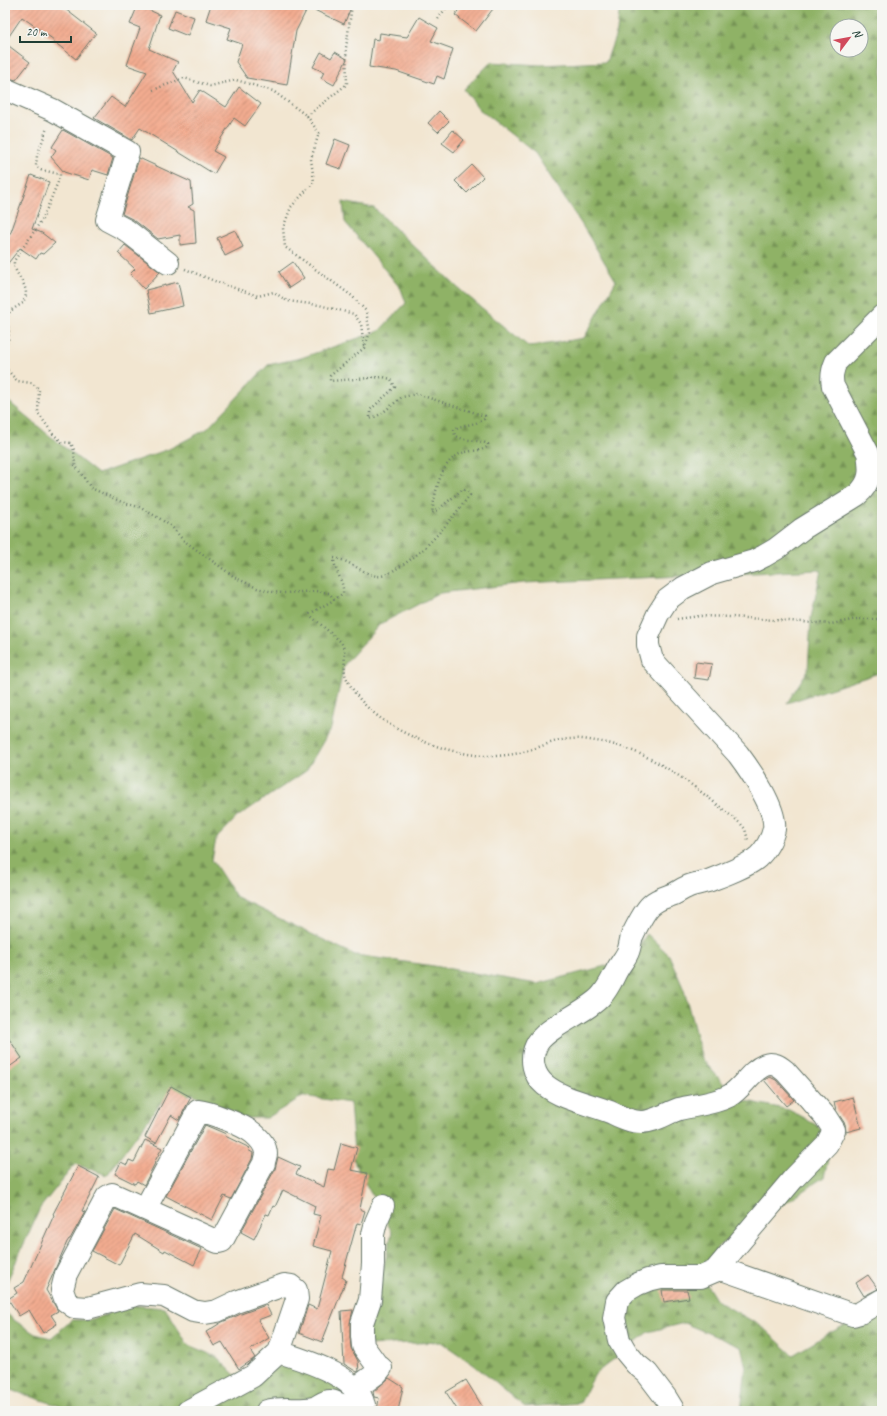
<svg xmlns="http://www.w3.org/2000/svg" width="887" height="1416" viewBox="0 0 887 1416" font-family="Caveat,sans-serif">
  <defs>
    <pattern id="forest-firs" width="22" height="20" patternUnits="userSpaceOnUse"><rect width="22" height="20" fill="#8fb266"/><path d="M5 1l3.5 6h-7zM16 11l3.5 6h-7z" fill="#749255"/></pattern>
    <pattern id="building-hatch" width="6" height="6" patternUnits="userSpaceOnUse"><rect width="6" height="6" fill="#f3ac90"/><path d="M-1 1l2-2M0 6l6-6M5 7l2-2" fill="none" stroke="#c48d76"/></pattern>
  </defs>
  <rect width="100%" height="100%" fill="#f6f6f2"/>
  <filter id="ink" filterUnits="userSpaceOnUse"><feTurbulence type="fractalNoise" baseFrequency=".025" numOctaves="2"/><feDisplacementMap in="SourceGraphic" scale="8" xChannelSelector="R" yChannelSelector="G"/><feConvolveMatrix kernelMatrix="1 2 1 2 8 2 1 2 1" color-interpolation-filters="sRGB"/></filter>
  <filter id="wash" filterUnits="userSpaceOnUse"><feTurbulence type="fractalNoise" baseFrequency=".012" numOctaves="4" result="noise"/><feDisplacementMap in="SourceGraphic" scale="16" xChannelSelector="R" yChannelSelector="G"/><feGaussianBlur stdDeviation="0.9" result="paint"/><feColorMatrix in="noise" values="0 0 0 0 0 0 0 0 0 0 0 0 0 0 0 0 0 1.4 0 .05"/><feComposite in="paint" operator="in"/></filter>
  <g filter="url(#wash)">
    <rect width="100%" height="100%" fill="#f2e6d1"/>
    <path fill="url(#forest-firs)" stroke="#57784d" fill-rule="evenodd" d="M620,5h262v667l-95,31 21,-33 3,-52 10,-48 -297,13 -84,10 -60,31 -36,41 -13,63 -25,43 -69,46 -21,22 -4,21 25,38 118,57 79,11 103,18 91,-24 19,-26 22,21 15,35 18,69 35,40 52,11 29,16 13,19 -7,32 -106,70 -13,35 12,19 44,25 32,29 37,-22 52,-27v105h-141l5,-44 -5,-20 -57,-24 -36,9 -53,42 -15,29 -55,4 -51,-42 -33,-23 -76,3 27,-113 -37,-68 -5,-61 -47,-7 -36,22h-23l-51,-24 -30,6 -56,75 -32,-11 -35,44 -35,78v-123l4,-5 -4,-28v-729h3l37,31 53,42 71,-25 38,-20 61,-64 33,-7 78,-27 27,-28 -5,-14 -56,-67 -2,-20 31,6 84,80 71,59 55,-9 32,-57 -34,-56 -47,-72 -56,-44 -15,-20 27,-27 49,3 66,-3 11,-31zM837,26h24v24h-24z
      M128,1305l37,3 23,37 29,12 18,18 54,-10 41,15 20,17 -85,14h-190l-70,-23v-76l9,8 21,14 16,4 21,-18h21z"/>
    <g id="blocks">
      <path fill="url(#building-hatch)" d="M5,5h55l36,28 -20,26 -23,-18 1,-1 -32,-23 -17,25z
        M138,5l22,10 -11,34 29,13 -5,9 19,31 8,-12 26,17 13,-20 22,17 -16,22 -11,-8 -21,33 11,6 -10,17 -74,-46 -8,12 -38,-22 17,-21 14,10 22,-35 -20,-7 13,-37 -10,-4z
        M211,5h141l-8,19 -36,-17 -12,24 -9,54 -40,-7 -11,-16 6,-18 -15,-5 4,-11 -25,-8z
        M462,5h34l-20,26 -21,-16z
        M175,10l19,7 -6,19 -20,-8z
        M419,17l19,11 -7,13 22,8 -9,30 -7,-3 -3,8 -38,-13 -27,-4 4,-28 6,1 1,-7 27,4z
        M5,43l25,19 -14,18 -11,-3z
        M321,52l10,6 4,-6 12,7 -13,26 -13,-7 3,-6 -11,-5z
        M439,111l10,10 -11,11 -10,-9z
        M63,130l50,28 -5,17 -16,-5 -3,10 -25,-8 -13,-15 5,-7 -4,-3z
        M453,130l11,10 -10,12 -12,-9z
        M335,139l15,6 -9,24 -15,-5z
        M139,158l52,24 2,22 -5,3 6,3 2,33 -16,2v-10l-22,4 -24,-19 -12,-6z
        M472,165l11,12 -16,16 -12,-12z
        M31,175l18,7 -17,47 10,4 13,10 -12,11 -3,-1 -4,6 -16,-11 -15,19v-27l6,-8z
        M235,230l8,17 -18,9 -8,-18z
        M125,245l35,27 -16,17 -14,-15 5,-5 -17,-16z
        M293,262l11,16 -15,10 -10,-16z
        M178,282l5,24 -32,7 -5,-23z
        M696,662l16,2 -3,16 -15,-2z
        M5,1033l17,25 -17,12z
        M770,1077l6,3 18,20 -8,6 -22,-26z
        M171,1086l20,11 -12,23 -8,-5 -15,28 -11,-6z
        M853,1097l8,31 -15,4 -1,-8 -9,-14 -2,-8z
        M205,1125l21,9 -1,2 25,12 -2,2 5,3 -1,6 -21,40 -7,-3 -12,24 -46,-24z
        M145,1140l17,8 -8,15h1l-11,22 -7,-4 -2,3 -20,-10 6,-12 6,3 2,-5 5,2z
        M341,1143l16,5 -6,22 16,3 -7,36 5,2 -4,13 -4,-1 -15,54 4,3 -24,62 -23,-9 9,-28 9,4 15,-58 -19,-5 8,-30 -8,-2 2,-8 -32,-16 -8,17 -2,-1 -4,9 -3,-1 -12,25 -13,-7 34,-63 3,-12 22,10 -4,7 28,13 4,-18 6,1z
        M78,1166l21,11 -17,34 3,1 -15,27h-1l-2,3 -21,48 12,21 -7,4 6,9 -14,9 -14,-23 -10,6 -11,-17 9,-6 -3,-5 10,-6 30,-67 -1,-1z
        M115,1209l87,40 -8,16 -29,-15 -1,2 -29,-18 -16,31 -27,-14z
        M868,1275l10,14 -14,7 -8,-13z
        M662,1290h25l2,8 -25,4z
        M266,1305l5,10 -13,5 11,18 -19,12 5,8 -16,11 -17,-27 -8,4 -8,-14 16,-10 19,-8z
        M353,1310l-3,13v14l1,11 7,13 1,10 -2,1 -13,-8 -3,-53z
        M389,1378l14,9 -5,24h-21l2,-13 -5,-1 -1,-5z
        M466,1380l16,26 -8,5h-16l-12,-19z"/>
    </g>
  </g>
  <g filter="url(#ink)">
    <use href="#blocks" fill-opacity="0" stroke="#69786b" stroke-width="1"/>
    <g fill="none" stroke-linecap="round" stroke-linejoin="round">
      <defs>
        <path id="minor" d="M5,89l48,21 75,42 -21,68 19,10 42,33
          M145,1209l53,-98c12,1 45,14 55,22 6,5 13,13 13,21 0,2 -2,6 -2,9l-42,78 -4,1 -106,-48 -5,3 -41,77 -4,16 4,11 8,6 14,1 52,-14 24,2 29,15 12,2 12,-2 19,-9 48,-17 7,1 5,4 1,9 -18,53
          M719,1268l134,47 7,-2 22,-13
          M355,1389l22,-16 4,-5 -5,-4 -13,-18 -1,-10v-13l8,-23 3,-36v-30l3,-12 7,-16
          M188,1411l65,-35 26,-24c25,8 87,26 85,59
          M267,1411c15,-4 31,0 46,-3 6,-1 10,-7 17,-7 4,0 8,3 12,4 7,1 15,0 22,0
          M674,1411l-8,-13 -19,-25 -11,-9 -10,-12 -7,-12 -5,-22 3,-17 9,-10 12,-7 10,-4 13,-3h40l14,-6 78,-92 34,-35 7,-14 -9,-14 -40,-45c-6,-5 -12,-9 -20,-6 -15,6 -22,23 -36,31 -15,8 -34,9 -50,13 -12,4 -25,13 -38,13 -11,0 -22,-6 -31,-10 -20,-8 -48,-13 -65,-27 -12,-10 -15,-26 -9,-39 8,-19 51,-33 66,-51 7,-8 10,-16 15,-25 3,-6 7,-10 10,-16 3,-5 3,-12 5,-18 4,-8 12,-25 19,-31 8,-7 13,-7 23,-11 4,-2 8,-5 13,-7 6,-3 14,-4 21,-6 13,-5 39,-14 50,-24 7,-6 14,-18 16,-28 3,-20 -24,-59 -36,-75l-86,-94 -4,-15v-9l10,-22 9,-14 16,-12 29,-15 42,-12 10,-5 12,-7 26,-20 55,-34c14,-12 14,-24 11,-42l-35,-67c-2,-9 -1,-15 3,-24l46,-46"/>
      </defs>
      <use href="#minor" stroke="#69786b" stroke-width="24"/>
      <path stroke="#69786b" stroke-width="2.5" stroke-dasharray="1 3" stroke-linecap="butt" d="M438,19l10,-14
        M153,90l31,-12 26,8 26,-6 37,11 34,25 12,17 -8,26 3,23 -23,25 -8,21 2,19 67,49 14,15 4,22 -6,15 -34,28v5l53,-4 8,2 4,8 -25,23v9l11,-5 21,-17 15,-3 68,22 -1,3 -8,4 -18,4 -4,3 1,5c10,7 22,4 33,9v2c-6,6 -18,4 -26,7 -22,8 -27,40 -30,60l8,-5 23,-19 5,3 2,3c-22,28 -43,56 -74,74 -5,3 -12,8 -19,7 -16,-3 -27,-16 -43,-18 0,13 10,22 9,35 -10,9 -22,13 -33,21l1,2 30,26c7,11 1,23 5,35 2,5 6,11 9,16 24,34 79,57 120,62 12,2 27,1 39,-1 20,-3 39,-15 58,-15 8,-1 17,1 24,2 57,8 103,49 145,83l4,5 3,11
        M307,116l40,-32 -1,-36 6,-43
        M185,269l32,13 41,14 16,-4 13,9 32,4 35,9 7,10 3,23
        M5,347c5,-9 5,-17 1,-27l4,-9 13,-8c1,-3 3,-7 3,-9 0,-13 -13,-21 -12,-33l29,-43 17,-41v-3l-19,-4 -5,-4 1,-10 10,-28
        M5,367l12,14 15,2 7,6 -1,24 15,21 9,8 9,1 3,7 1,15 16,23 33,15 15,4 20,11 13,9 11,13 53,38 21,10 16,4 11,1 32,-2 13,2 6,7
        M677,619l23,-3 32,1 99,7 26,-5h25"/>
      <use href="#minor" stroke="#fff" stroke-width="22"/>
    </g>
  </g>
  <rect width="887" height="1416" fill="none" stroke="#f6f6f2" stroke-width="20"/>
  <g transform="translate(849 38) rotate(58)"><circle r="19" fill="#f6f6f2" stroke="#a0aca6"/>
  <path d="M0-3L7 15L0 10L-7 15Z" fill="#d1495b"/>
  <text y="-6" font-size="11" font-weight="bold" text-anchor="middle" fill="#1f3d34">N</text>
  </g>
  <path d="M20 36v6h51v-6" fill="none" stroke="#1f3d34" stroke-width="2"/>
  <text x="26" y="36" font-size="12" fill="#1f3d34" stroke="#f6f6f2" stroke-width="3" paint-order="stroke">20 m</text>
</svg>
